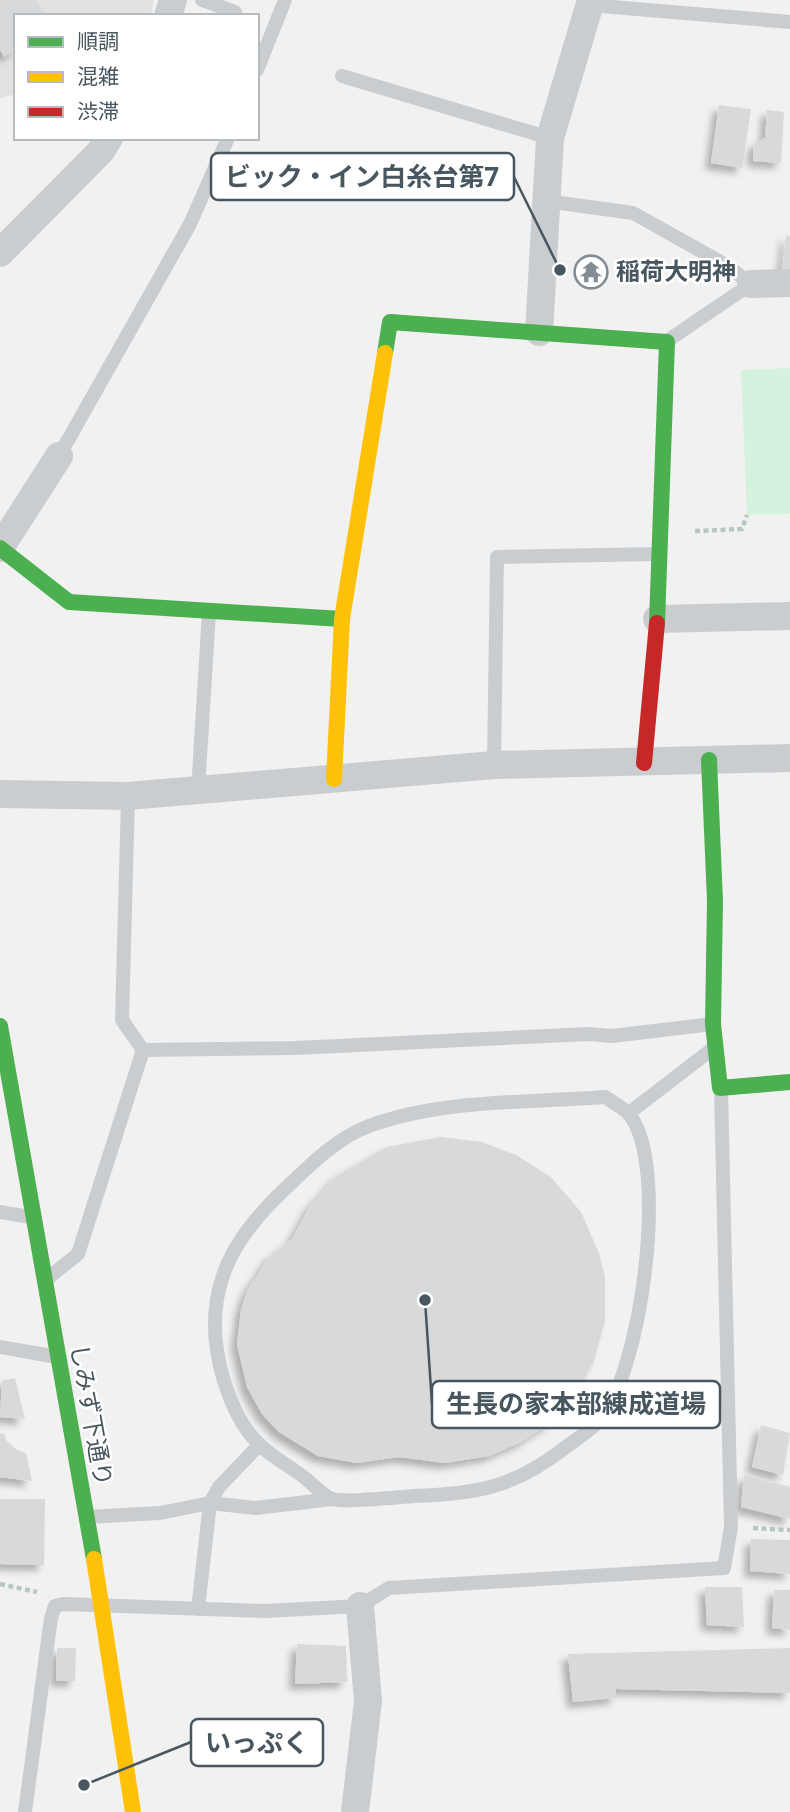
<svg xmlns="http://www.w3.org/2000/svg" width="790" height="1812" viewBox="0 0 790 1812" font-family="'Noto Sans','Noto Sans JP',sans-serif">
  <defs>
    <filter id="shadow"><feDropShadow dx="-6" dy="6" stdDeviation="3.5" flood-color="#0004"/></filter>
  </defs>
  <rect width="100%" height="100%" fill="#f2f1f1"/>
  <path fill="#e3e2e3" d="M0,0h154l-3,16h-135v78l-16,4z"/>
  <path fill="#d4f2dd" d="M790,368v146l-43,1 -6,-145z"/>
  <path fill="#d8d9da" filter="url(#shadow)" d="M0,0h36l11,16h-31v33l-12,8 -4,-7z
    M719,105l32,4 -9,59 -31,-5z
    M767,110l17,2 -3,51 -28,-2 1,-17 11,-6z
    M786,235l4,1v38l-8,-1z
    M440,1137l42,5 34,13 35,22 30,35 18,41 6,24v44l-11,40 -19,34 -26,29 -28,18 -32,14 -44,7 -46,-6 -42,6 -39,-7 -39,-24 -17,-18 -15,-27 -10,-43 4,-34 6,-19 22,-34 23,-18 18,-33 28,-31 49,-28z
    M15,1378l10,41 -25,-2 2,-36z
    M761,1425l29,8 -7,42 -31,-8z
    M0,1433l4,1 3,7 10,9 9,3 6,28 -32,-4z
    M744,1475l46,12v32l-49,-12z
    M0,1499h45l-1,66 -44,-1z
    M751,1539l39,1v34l-40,-3z
    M705,1587h37l2,40 -37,-2z
    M774,1590h16v40l-18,-2z
    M297,1644l49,2 1,36 -52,2z
    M57,1648h19l-1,33h-19z
    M790,1648v45l-174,-4v9l-43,4 -5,-48z"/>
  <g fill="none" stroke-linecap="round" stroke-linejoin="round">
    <path stroke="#b8c6c1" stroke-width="4.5" stroke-dasharray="5 3.5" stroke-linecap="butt" d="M695,531l47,-2 5,-14
      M753,1528l37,2
      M0,1584l37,8"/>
    <path stroke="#cacdd0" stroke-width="14" d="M202,0l33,12
      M589,5l201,17
      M257,70l28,-70
      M342,76l208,62
      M546,201l87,12 93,52 25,19 -84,57
      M59,456l131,-232 38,-86
      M494,765l3,-208 160,-3
      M198,790l11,-177
      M128,796l-6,224 21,30 152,-2 294,-14 23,2 101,-12
      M605,1097c7,5 17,10 23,16 43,48 13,264 -30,309 -9,9 -21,17 -32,25 -51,40 -88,47 -152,49 -16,1 -70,7 -82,3 -9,-3 -19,-15 -27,-21 -14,-11 -31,-20 -44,-32 -18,-16 -30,-43 -37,-65 -25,-82 3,-139 63,-194 24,-23 50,-49 82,-61 73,-27 158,-23 236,-29z
      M629,1113l82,-63
      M0,1212l30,5
      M48,1278l30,-24 65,-204
      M0,1347l57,10
      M87,1517l73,-4 50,-10 46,5 76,-9
      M198,1609l12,-106 9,-16 40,-42
      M25,1812l26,-194 4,-12 8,-2 202,7 95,-5 29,-18 335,-20 7,-41 -10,-438"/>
    <path stroke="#cacdd0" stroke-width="28" d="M168,16l5,-16
      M0,253l101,-102 8,-13
      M751,284l39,-1
      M539,332l11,-194 41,-138
      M0,548l59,-92
      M657,619l133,-3
      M0,794l128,2 366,-31 296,-7
      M355,1812l13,-111 -8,-95"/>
    <path stroke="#4caf50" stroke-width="16" d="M385,353l5,-31 277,20 -10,281
      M0,548l69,54 273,17
      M709,760l6,141 -2,123 7,64 70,-6
      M0,1026l94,533"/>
    <path stroke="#ffc107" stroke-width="16" d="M334,779l8,-160 43,-266
      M94,1559l39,253"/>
    <path stroke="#c62828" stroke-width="16" d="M644,763l13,-140"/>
  </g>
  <defs>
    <symbol id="temple-ring" viewBox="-11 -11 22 22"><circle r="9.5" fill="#fff" stroke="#838c92" stroke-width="1.5"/><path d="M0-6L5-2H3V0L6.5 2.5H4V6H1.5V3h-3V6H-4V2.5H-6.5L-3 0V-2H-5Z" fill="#838c92"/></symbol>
  </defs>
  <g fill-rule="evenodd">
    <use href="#temple-ring" x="572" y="253" width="38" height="38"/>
  </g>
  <g text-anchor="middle" stroke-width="5" stroke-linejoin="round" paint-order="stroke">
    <g font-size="24" font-weight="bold" fill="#47565f" stroke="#fff" text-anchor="start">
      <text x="616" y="280">稲荷大明神</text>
    </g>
    <g font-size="24" fill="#47565f" stroke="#fff">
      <text transform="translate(91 1415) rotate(80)" y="8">しみず下通り</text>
    </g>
  </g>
  <path fill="none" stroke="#47565f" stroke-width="2.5" d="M560 270L514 177M425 1300L432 1404M84 1785L191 1742"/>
  <g fill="#47565f" stroke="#fff" stroke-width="2.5">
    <circle cx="560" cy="270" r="7"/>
    <circle cx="425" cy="1300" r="7"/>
    <circle cx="84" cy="1785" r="7"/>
  </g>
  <g fill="#fff" stroke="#47565f" stroke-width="2.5">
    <rect x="211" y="153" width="303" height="47" rx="7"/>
    <rect x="432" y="1381" width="288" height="47" rx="7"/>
    <rect x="191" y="1719" width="132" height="47" rx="7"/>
  </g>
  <g font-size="26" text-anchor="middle" font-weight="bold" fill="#47565f">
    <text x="362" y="186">ビック・イン白糸台第7</text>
    <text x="576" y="1413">生長の家本部練成道場</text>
    <text x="257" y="1752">いっぷく</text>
  </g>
  <rect x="14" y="14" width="245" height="126" fill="#ffffff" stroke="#b5bbbf" stroke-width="2"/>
  <rect x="28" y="37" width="35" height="10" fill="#4caf50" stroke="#b5bbbf" stroke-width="2"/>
  <text x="77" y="49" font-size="21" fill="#47565f">順調</text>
  <rect x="28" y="72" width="35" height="10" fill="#ffc107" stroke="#b5bbbf" stroke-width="2"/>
  <text x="77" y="84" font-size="21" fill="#47565f">混雑</text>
  <rect x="28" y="107" width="35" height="10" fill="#c62828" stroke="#b5bbbf" stroke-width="2"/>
  <text x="77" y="119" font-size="21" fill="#47565f">渋滞</text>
</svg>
